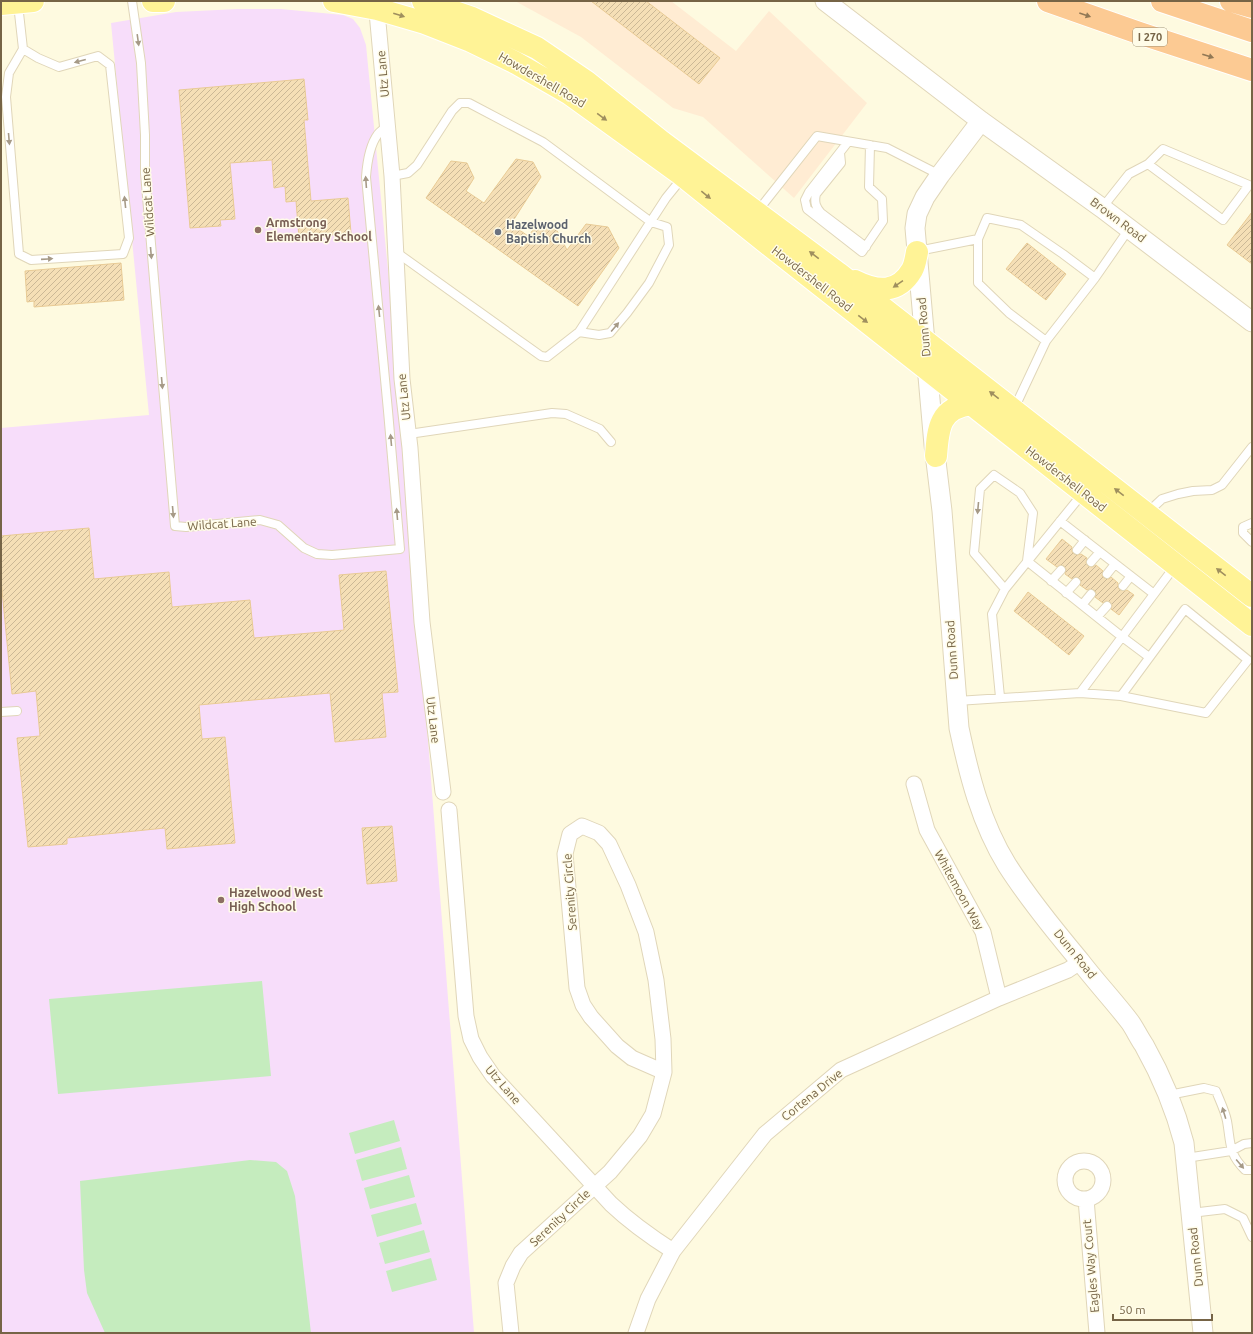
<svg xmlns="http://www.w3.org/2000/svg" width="1253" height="1334" viewBox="0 0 1253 1334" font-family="Ubuntu,sans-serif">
  <defs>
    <pattern id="building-hatch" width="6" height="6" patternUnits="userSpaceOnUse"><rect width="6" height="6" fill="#f5dfb6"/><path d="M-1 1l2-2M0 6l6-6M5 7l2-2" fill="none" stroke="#cbb896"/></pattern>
  </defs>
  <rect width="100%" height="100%" fill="#fefae0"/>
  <path fill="#ffecd3" d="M515,1h156l65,50 33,-40 98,92 -73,95 -91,-81 -30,-9 -92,-71z"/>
  <path fill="#f7ddfa" d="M238,9h43l62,6 10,4 7,9 6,17 39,399 69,889h-473v-905l148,-13 -38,-392 65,-11z"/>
  <path fill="#c5ecbe" d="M262,981l9,95 -213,18 -9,-95z
    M394,1120l6,21 -45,13 -6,-21z
    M401,1147l6,22 -45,12 -6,-21z
    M250,1160l26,2 11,9 8,25 16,137h-206l-18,-40 -3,-23 -4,-89z
    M409,1175l6,22 -45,12 -6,-21z
    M416,1203l6,21 -45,13 -6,-22z
    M424,1230l6,22 -45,12 -6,-21z
    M431,1258l6,22 -45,12 -6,-21z"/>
  <path fill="url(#building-hatch)" stroke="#e9cb95" d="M591,1h55l74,57 -21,26z
    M304,79l4,41h-4l7,81 37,-3 3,35 -52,5 -3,-37 -10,1 -1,-16 -11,2 -2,-28 -42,3 5,56 -15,1 1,6 -31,2 -11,-138z
    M516,159l17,3 8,15 -30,47 17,12 11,-13 15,2 13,25 19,-26 22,3 11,21 -41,58 -152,-108 25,-37 16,2 7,15 -8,13 18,12z
    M1252,212v52l-25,-19z
    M1027,243l39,31 -20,26 -40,-31z
    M121,263l3,37 -90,7v-6l-7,1 -2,-31z
    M89,528l5,51 75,-7 3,35 78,-7 4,38 90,-8 -5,-55 47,-4 12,121 -16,1 4,44 -51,5 -5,-49 -131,12 3,34 23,-2 10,106 -68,6 -2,-21 -98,10v6l-39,3 -11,-109 23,-2 -4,-45 -24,3 -11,-114v-44z
    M1062,539l10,8v5l2,2 3,1 4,-1 6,4 -1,5 2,3 4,1 4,-2 7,6 -1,5 2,2 5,1 2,-2 7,6v5l2,2 5,1 2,-1 7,5 -15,20 -8,-6 1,-4 -2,-3 -4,-1 -3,2 -8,-6 1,-5 -2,-2 -5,-1 -2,1 -7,-5 1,-4 -2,-3 -4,-1 -3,2 -7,-5 1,-5 -2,-3 -4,-1 -3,2 -11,-8z
    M1028,592l56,44 -15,19 -55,-44z
    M392,826l5,55 -30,3 -5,-56z"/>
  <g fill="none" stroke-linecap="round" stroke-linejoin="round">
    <defs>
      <path id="service" d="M132,1l9,62 4,72v38l30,353 11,1 74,-7 18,5 26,23 13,6 15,1 68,-6 -12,-138 -22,-234c1,-14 3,-31 12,-43 2,-3 7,-6 10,-9
        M18,4l5,45 -14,24 -3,24 13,157 12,6 92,-6 6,-16 -19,-173 -12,-9 -39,11 -21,-9 -15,-9
        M848,142l-39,50 -4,8 2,9 55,43 21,-31 -1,-22 -13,-12 1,-42
        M840,153l1,10 -25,31c-2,9 0,13 5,19l45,34
        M392,176l16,-3 9,-8 35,-54 8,-8h9l74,39 108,80 16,5 2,18 -20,38 -22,30 -17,20 -11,2 -20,-3
        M1102,208l27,-34 19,-10 75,56 26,-35 -86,-36 -15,15
        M757,212l60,-76 70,12 53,27
        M918,251l60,-12
        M396,252l145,104 6,1 32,-25 87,-134 17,-21
        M1095,278l34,-49
        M1014,409l32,-68 -37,-28 -31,-30v-44l9,-21 34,7 42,29 32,24 -49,63
        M409,434l143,-21 14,1 34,15 11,13
        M1147,513l15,-14 16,-5 15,-3 19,-1 10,-5 30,-38
        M1060,521l94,73
        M1252,523l-9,4v6l9,9
        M1077,550l8,-10
        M1091,562l9,-10
        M1107,574l8,-10
        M1051,581l10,-11
        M1123,586l8,-10
        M1005,589l-31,-36 6,-64 14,-14 26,18 13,20 -6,48 94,75 28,21
        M1066,593l10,-11
        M1082,605l9,-11
        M1097,617l10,-11
        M1080,693l41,3 64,-87 63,51 -42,53 -85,-17
        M1000,697l-8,-83 13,-25 78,-96
        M957,701l123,-8 95,-127
        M1,712l16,-1
        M1169,1095l35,-7 12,3c4,10 9,20 11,30 4,22 1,32 18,49h7
        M1186,1158l45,-7 13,-7 8,-1
        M1191,1213l34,-4 18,9 9,19"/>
      <path id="minor" d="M376,1l16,175 10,203 8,69 12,174 21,170
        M914,784l13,46 56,102 16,66
        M449,810l17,206 5,23 9,18 13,19 118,128c19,18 40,33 62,47
        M1065 1180a19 19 0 1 1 38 0a19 19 0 1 1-38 0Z
        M1086,1199l11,134
        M511,1333l-5,-50 7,-17 8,-13 89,-81 30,-36 13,-22 11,-42 -1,-33 -7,-59 -10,-48 -18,-47 -19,-41 -10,-11 -17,-7 -12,8 -5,20 12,134 6,17 8,12 26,29 15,12 32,14
        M636,1333l12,-34 25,-48 92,-117 76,-64 158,-72 69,-28 12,-8"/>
      <path id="tertiary" d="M825,1l156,120 121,87 150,114
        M981,121l-41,54 -15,22 -8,17 -2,14 19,217 8,66 17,217c10,47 22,95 48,137 21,33 47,65 73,96 16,21 34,40 50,61 5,7 9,16 14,23 18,32 31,63 40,98l19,190"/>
      <path id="primary" d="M153,1h11
        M334,1l43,8 48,14 46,18 45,22 54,31 108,78 100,80 474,373
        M423,1l49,17 65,30 50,34 75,60 176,131 414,323
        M1,4l32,-3
        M855,281c22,11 43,13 57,-11 3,-5 4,-13 5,-18
        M936,456c2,-27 3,-48 35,-52"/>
      <path id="motorway" d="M1048,1l91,32 113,37
        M1162,1l90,30
        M1231,1l21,6"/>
    </defs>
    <use href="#service" stroke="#e0d6b9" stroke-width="10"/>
    <use href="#minor" stroke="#e0d6b9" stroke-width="17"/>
    <use href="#tertiary" stroke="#e0d6b9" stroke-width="21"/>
    <use href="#primary" stroke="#fff" stroke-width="24"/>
    <use href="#motorway" stroke="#fff" stroke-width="24"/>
    <use href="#service" stroke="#fff" stroke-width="8"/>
    <use href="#minor" stroke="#fff" stroke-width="15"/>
    <use href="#tertiary" stroke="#fff" stroke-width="19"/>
    <use href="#primary" stroke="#fff396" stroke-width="22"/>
    <use href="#motorway" stroke="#fcca93" stroke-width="22"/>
  </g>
  <defs><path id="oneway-solid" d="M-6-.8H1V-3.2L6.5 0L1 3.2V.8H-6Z"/></defs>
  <g fill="#9f8f5e">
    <use href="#oneway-solid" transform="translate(399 15) rotate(17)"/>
    <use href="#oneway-solid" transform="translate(602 117) rotate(36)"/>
    <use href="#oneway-solid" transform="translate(706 195) rotate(39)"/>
    <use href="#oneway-solid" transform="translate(814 255) rotate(-143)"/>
    <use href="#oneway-solid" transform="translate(898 284) rotate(146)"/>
    <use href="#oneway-solid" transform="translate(863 319) rotate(38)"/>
    <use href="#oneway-solid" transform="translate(994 395) rotate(-142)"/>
    <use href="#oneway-solid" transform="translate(1119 492) rotate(-142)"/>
    <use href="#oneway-solid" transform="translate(1221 572) rotate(-142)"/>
  </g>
  <g fill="#917855">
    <use href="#oneway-solid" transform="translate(1085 15) rotate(19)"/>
    <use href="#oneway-solid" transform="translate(1208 56) rotate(18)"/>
  </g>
  <g fill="#a69a87">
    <use href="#oneway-solid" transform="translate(138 40) rotate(82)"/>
    <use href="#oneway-solid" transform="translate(80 61) rotate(165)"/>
    <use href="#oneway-solid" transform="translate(9 139) rotate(85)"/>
    <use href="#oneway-solid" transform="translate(366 182) rotate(-94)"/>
    <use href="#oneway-solid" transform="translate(125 202) rotate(-96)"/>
    <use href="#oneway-solid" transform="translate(151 253) rotate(85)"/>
    <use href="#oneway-solid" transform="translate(47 259) rotate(-4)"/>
    <use href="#oneway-solid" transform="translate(379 311) rotate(-96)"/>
    <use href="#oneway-solid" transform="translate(615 327) rotate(-50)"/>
    <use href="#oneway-solid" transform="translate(162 383) rotate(85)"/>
    <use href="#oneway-solid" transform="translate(391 440) rotate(-95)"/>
    <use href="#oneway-solid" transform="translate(978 508) rotate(95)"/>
    <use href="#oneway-solid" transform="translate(173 512) rotate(85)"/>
    <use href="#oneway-solid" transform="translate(397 514) rotate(-95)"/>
    <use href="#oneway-solid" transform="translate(1224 1113) rotate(-107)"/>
    <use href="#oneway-solid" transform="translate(1240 1164) rotate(50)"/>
  </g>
  <g fill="#8d6e63" stroke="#fffce8" stroke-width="1.5">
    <circle cx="258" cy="230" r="4"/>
    <circle cx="221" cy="900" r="4"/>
  </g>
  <circle fill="#6b7280" stroke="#fffce8" stroke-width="1.5" cx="498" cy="232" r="4"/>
  <g text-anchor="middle" stroke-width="3" stroke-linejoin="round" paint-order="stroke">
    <rect fill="#fffce8" stroke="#9f9277" stroke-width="1" x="1133" y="28" width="34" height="18" rx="3"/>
    <g font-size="11" font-weight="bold" fill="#766446">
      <text x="1150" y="41">I 270</text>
    </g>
    <g font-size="12" fill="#766446" stroke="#fffce8">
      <text transform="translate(383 74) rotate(-95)" y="4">Utz Lane</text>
      <text transform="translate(542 80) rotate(30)" y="4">Howdershell Road</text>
      <text transform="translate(148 202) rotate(-94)" y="4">Wildcat Lane</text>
      <text transform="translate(1118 220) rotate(37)" y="4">Brown Road</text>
      <text transform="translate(812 279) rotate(38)" y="4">Howdershell Road</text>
      <text transform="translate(924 327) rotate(-95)" y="4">Dunn Road</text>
      <text transform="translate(404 397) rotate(-96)" y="4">Utz Lane</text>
      <text transform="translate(1066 479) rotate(38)" y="4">Howdershell Road</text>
      <text transform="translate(222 524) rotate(-4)" y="4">Wildcat Lane</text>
      <text transform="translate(952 650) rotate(-94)" y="4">Dunn Road</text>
      <text transform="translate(433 720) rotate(83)" y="4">Utz Lane</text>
      <text transform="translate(959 890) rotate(61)" y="4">Whitemoon Way</text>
      <text transform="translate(570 892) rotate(-94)" y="4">Serenity Circle</text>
      <text transform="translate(1075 954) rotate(51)" y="4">Dunn Road</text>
      <text transform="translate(503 1085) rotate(49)" y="4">Utz Lane</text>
      <text transform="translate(812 1095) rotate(-39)" y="4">Cortena Drive</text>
      <text transform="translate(560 1218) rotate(-43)" y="4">Serenity Circle</text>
      <text transform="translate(1196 1257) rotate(-96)" y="4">Dunn Road</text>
      <text transform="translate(1091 1266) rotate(-95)" y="4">Eagles Way Court</text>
    </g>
    <g font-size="12" font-weight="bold" fill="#785e54" stroke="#fffce8" text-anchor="start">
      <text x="266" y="227">Armstrong<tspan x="266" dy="14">Elementary School</tspan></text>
      <text x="229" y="897">Hazelwood West<tspan x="229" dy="14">High School</tspan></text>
    </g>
    <g font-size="12" font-weight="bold" fill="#5b616d" stroke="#fffce8" text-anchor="start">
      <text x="506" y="229">Hazelwood<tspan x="506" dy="14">Baptish Church</tspan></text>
    </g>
  </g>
  <rect width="1253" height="1334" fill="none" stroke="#766446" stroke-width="4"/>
  <path d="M1113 1314v6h99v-6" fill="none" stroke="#766446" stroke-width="2"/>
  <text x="1119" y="1314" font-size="12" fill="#766446" stroke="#fffce8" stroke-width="3" paint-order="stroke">50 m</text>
</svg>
